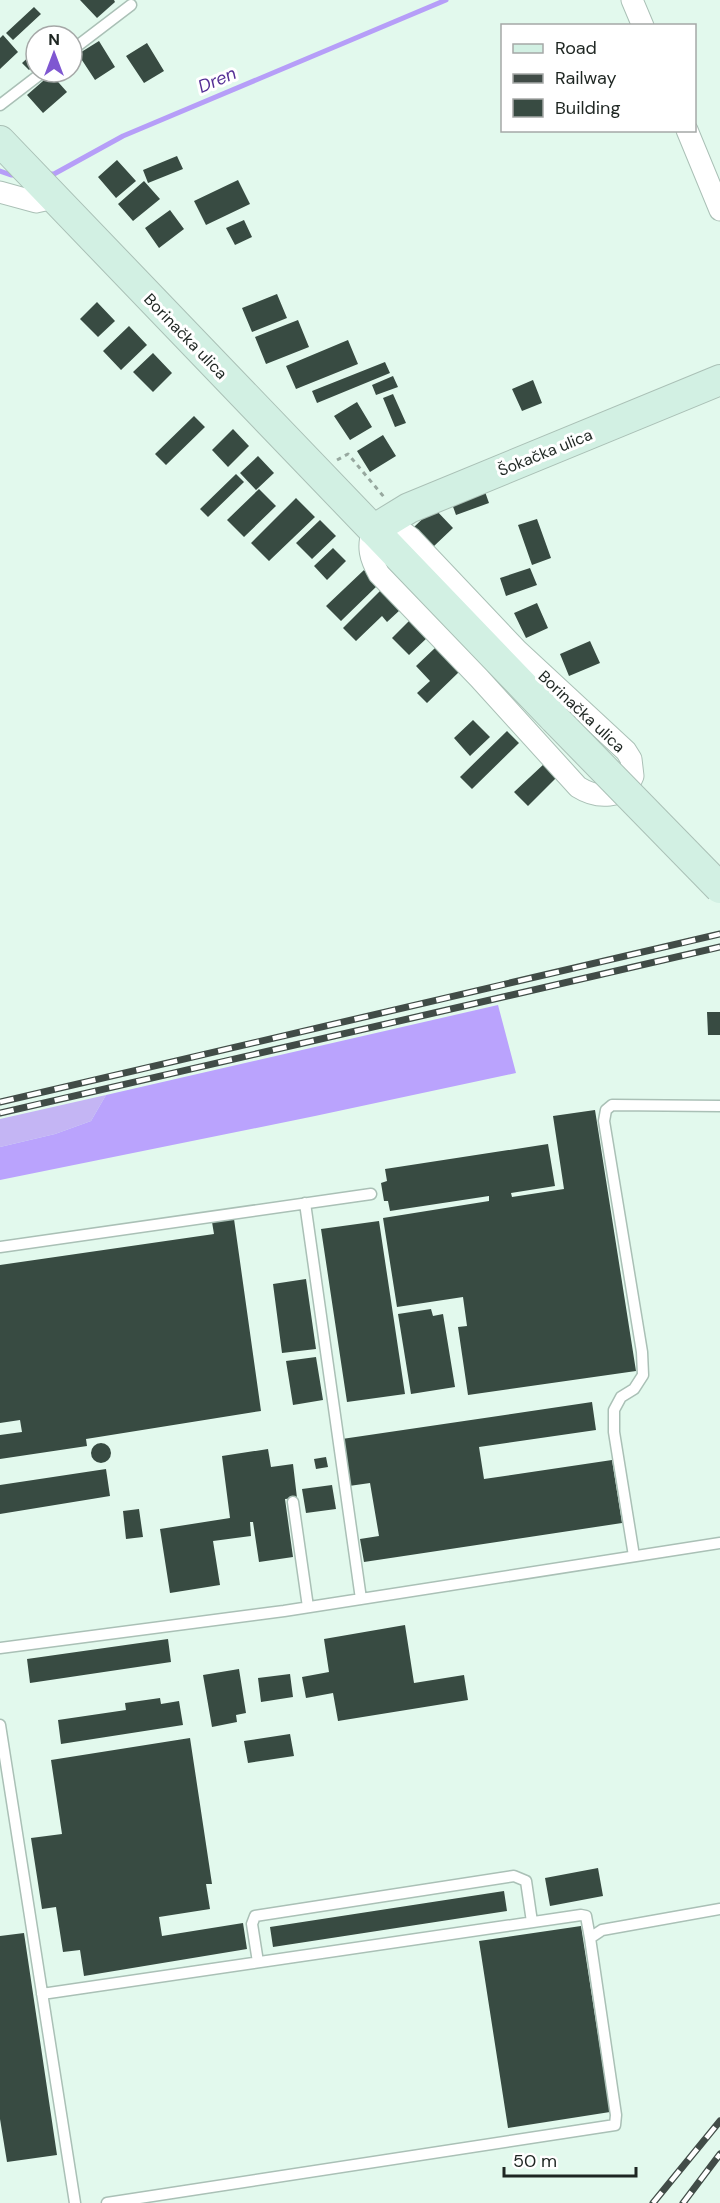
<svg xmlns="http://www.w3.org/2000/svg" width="720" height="2203" viewBox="0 0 720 2203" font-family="'DM Sans',sans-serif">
  <rect width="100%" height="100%" fill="#e2f9ed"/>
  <path fill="#c4b5f4" d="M106,1095l-15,26 -36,13 -55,13v-28z"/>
  <path fill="#baa3fd" d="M498,1005l18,68 -201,43 -315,64v-33l55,-13 36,-13 15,-26z"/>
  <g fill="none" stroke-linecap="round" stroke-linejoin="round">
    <path stroke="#b69ef8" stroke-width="5" d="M0,171l11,4h6
      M47,174h7l69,-38 323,-136"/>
  </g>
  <path fill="#384b42" d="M80,0h34l1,2 -18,16z
    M34,7l7,7 -28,26 -7,-7z
    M3,35l15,17 -18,17v-31z
    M99,41l16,26 -20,13 -17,-26z
    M147,43l17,28 -20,12 -18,-27z
    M32,54l4,4v5l-7,7 -7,-7z
    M51,74l16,18 -24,21 -16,-18z
    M177,156l6,13 -35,14 -5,-13z
    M117,160l19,21 -20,17 -18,-21z
    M238,180l12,24 -44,21 -12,-24z
    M144,181l16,18 -27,22 -15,-17z
    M170,210l14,19 -25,19 -14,-20z
    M244,220l8,17 -17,8 -9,-17z
    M277,294l10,24 -35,14 -10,-24z
    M97,302l18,19 -17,16 -18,-18z
    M298,320l11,27 -43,17 -11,-27z
    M129,326l18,19 -26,25 -18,-19z
    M348,340l10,24 -62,25 -10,-23z
    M153,353l19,20 -19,19 -20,-20z
    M385,362l5,11 -73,30 -5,-12z
    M393,376l5,11 -22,8 -4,-10z
    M533,380l9,23 -20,8 -10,-22z
    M393,394l13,29 -11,4 -12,-29z
    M357,402l15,25 -22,13 -16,-24z
    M194,416l11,11 -39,38 -11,-11z
    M233,429l16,17 -21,21 -16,-17z
    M383,435l13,21 -26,16 -13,-21z
    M258,456l16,17 -18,17 -16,-17z
    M236,474l8,8 -36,35 -8,-8z
    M259,489l17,17 -32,31 -17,-17z
    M484,489l5,14 -33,12 -5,-14z
    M296,498l19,19 -46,44 -18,-18z
    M434,508l19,20 -20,19 -19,-20z
    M537,519l14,39 -19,7 -14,-40z
    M320,520l16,16 -24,23 -16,-16z
    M333,548l13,13 -19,19 -13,-14z
    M530,568l7,17 -31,11 -6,-18z
    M364,570l14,15 -37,36 -15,-15z
    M381,590l19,20 -13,12 -5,-6 -26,25 -13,-13z
    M537,603l11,25 -22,10 -12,-25z
    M411,619l17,18 -19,18 -17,-17z
    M590,641l10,22 -31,13 -9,-22z
    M435,648l24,24 -32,31 -10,-10 13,-12 -14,-15z
    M473,720l17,17 -20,19 -16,-18z
    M507,731l12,12 -47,46 -12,-12z
    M545,763l13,13 -30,30 -14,-14z
    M707,1012h13v23h-12z
    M595,1110l41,261 -168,24 -10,-68 9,-1 -4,-29 -66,10 -14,-89 106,-17v-5l-99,15 -2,-10h-4l-3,-18 6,-2 -2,-12 163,-25 7,42 -44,7 1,4 52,-8 -11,-73z
    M234,1219l27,192 -175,28 1,7 -87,13v-24l22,-3 -2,-12 -20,3v-158l214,-31 -2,-12z
    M379,1221l26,173 -58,8 -26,-173z
    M306,1279l10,70 -34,4 -9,-69z
    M431,1309l2,7 10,-2 12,73 -44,7 -13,-80z
    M316,1357l7,43 -30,5 -7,-44z
    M592,1402l4,28 -117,17 5,32 128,-19 10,63 -258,39 -4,-23 19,-3 -9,-53 -21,3 -7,-47z
    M91 1453a10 10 0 1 1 20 0a10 10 0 1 1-20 0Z
    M268,1449l3,18 22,-3 4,34 -12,1 8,58 -34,5 -6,-40h-3l1,14 -38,5 7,44 -50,8 -10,-64 70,-11 -8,-62z
    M326,1457l2,10 -12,2 -2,-10z
    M106,1469l4,27 -110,18v-29z
    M332,1485l4,24 -30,4 -4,-24z
    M139,1509l4,28 -17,2 -3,-28z
    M405,1625l9,58 50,-8 4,25 -130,21 -5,-28 -27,5 -4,-21 27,-5 -5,-33z
    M168,1639l3,23 -141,21 -3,-24z
    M239,1669l7,44 -10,2 1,7 -25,5 -9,-52z
    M290,1674l3,23 -32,5 -3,-24z
    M160,1698l1,6 18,-3 4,24 -122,19 -3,-24 68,-10 -1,-7z
    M290,1734l4,22 -46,7 -4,-22z
    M190,1738l22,146h-6l4,25 -51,8 3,19 81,-13 4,26 -163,27 -4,-26 -17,2 -7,-45 -14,2 -11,-71 31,-4 -11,-74z
    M598,1868l5,28 -53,10 -5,-28z
    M504,1891l3,20 -234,36 -3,-20z
    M581,1926l29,186 -102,16 -29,-187z
    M24,1933l33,222 -50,7 -7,-43v-183z"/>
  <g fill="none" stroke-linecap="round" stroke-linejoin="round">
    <defs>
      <path id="lane" d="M72,50l59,-45
        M0,105l43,-33
        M305,1203l56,396
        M0,1247l371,-53
        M293,1502l15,105
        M634,1556l-20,-124v-22l7,-13 13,-8 9,-14 -1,-23 -38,-231 2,-11 6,-5 108,1
        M0,1648l284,-37 436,-68
        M0,1725l75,478
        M258,1962l-6,-38 3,-8 259,-40 12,5 6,41
        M42,1994l539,-79 5,1 4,22
        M107,2203l508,-78 1,-10 -26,-177 12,-8 118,-21"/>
      <path id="street" d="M632,0l11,26
        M687,130l33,80
        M0,192l36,10 18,-4
        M373,530c-6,17 -3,28 6,44l100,104 99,109c19,12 46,13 55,-11l-2,-17 -5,-8 -109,-101 -106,-112 -12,-9 -15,-7"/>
      <path id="secondary" d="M0,141l555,578
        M373,530l36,-22 311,-128"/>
    </defs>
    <use href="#lane" stroke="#aac0b6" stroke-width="13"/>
    <use href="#street" stroke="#aac0b6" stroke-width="23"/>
    <use href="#secondary" stroke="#aac0b6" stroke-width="32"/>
    <path stroke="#97a89f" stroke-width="3" stroke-dasharray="4.5 4.5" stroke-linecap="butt" d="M337,460l11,-6 36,43"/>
    <use href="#lane" stroke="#fff" stroke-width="10"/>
    <use href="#street" stroke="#fff" stroke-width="21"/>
    <use href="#secondary" stroke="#d2f0e3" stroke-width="30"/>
    <defs>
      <path id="rail" d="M0,1102l720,-168
        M0,1113l720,-166
        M653,2203l67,-82
        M683,2203l37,-49"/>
    </defs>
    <use href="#rail" stroke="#414c47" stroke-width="7"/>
    <use href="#rail" stroke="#fff" stroke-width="4.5" stroke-dasharray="14" stroke-linecap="butt"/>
    <defs>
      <path id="secondary-bridge" d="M555,719l165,169"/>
    </defs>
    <use href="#secondary-bridge" stroke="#aac0b6" stroke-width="32" stroke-linecap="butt"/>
    <use href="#secondary-bridge" stroke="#d2f0e3" stroke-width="30"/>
  </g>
  <g text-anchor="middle" stroke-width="6" stroke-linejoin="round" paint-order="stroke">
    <g font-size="16" fill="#1e2622" stroke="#fff">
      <text transform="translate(186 336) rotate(46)" y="6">Borinačka ulica</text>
      <text transform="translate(545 452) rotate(-22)" y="6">Šokačka ulica</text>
      <text transform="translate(582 711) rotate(43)" y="6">Borinačka ulica</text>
    </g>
    <g font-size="18" font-style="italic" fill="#542f95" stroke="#fff">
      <text transform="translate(217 80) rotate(-23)" y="6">Dren</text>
    </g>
  </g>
  <rect x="501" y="24" width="195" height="108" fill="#ffffff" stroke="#a5a8a7" stroke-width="1.5"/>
  <rect x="513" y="44" width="30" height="9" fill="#d2f0e3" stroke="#a5a8a7" stroke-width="1.5"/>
  <text x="555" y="54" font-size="18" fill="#1e2622">Road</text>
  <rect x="513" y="74" width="30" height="9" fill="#414c47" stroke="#a5a8a7" stroke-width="1.5"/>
  <text x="555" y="84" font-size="18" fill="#1e2622">Railway</text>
  <rect x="513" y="99" width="30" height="18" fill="#384b42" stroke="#a5a8a7" stroke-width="1.5"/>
  <text x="555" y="114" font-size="18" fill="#1e2622">Building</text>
  <g transform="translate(54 54)"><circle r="28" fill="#ffffff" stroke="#a5a8a7" stroke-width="1.5"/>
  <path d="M0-4.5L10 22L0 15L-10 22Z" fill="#7f57d1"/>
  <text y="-9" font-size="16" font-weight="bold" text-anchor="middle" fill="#1e2622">N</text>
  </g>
  <path d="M504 2167v9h132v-9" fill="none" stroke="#1e2622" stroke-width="3"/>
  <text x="513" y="2167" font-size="18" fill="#1e2622" stroke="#ffffff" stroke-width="4.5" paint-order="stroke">50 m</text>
</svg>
